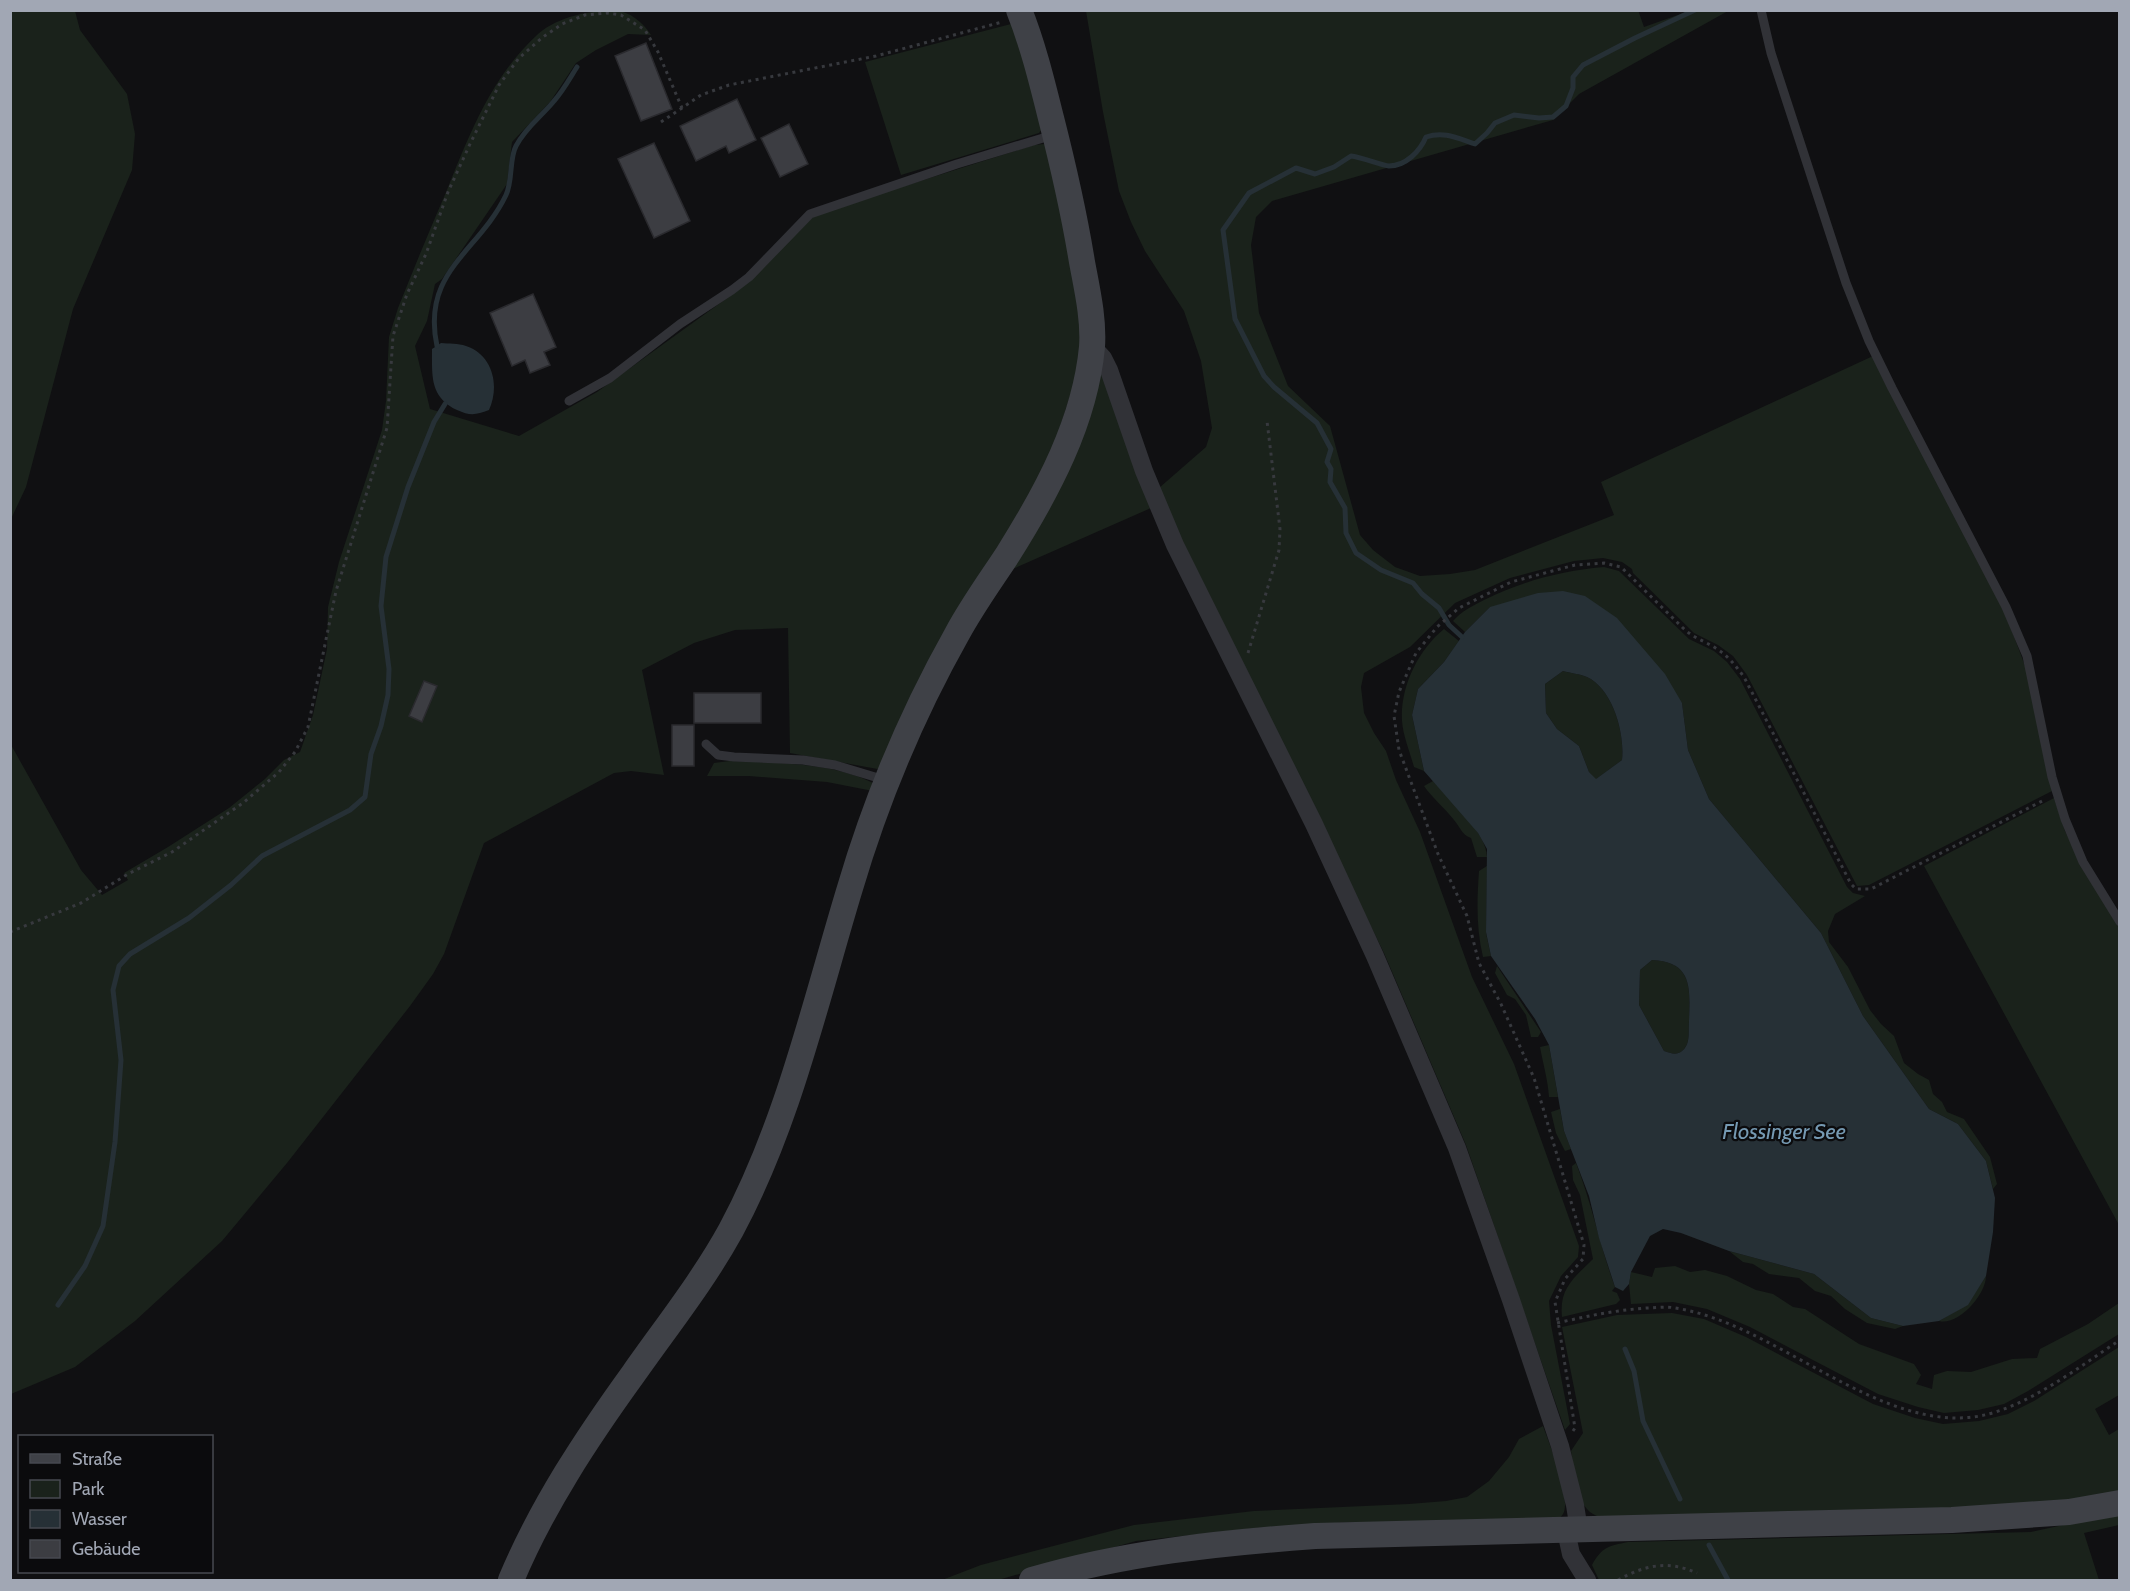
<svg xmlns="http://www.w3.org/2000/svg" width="2130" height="1591" viewBox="0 0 2130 1591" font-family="Cabin,sans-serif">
  <rect width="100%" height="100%" fill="#101012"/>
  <path fill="#1a221b" d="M11,10l64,1 5,19 47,64 8,40 -3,36 -59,139 -47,178 -15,32z
    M615,10c15,2 28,12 36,25l-23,-1 -32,16 -20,13 -26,39 -38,40 -5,42 -65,95 -7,5 -8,37 -12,25 15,63 89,27 78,-44 144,-104 75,-74 218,-69 10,-1 4,2 35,169 -3,50 -30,93 -167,312 -93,-17 -2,-125 -53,2 -41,13 -52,27 22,105 -33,-4 -17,2 -130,70 -40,111 -11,20 -23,32 -123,157 -65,78 -87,80 -60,46 -64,27 -1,-651 71,127 21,25 26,-15 -4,-7 44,-26 61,-39 36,-29 19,-19 16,-8 13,-37 14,-66 1,-42 11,-45 43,-132 4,-29 3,-64 9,-29c16,-40 32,-79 49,-118 23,-57 45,-114 91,-156 21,-18 51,-23 77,-24z
    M1638,10l6,17 45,-16h39l-149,83 -26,26 -281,81 -16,16 -5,28 8,68 29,73 42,40 30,109 13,15 22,17 25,9 30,-2 25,-4 139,-55 -13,-33 272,-126 133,259 25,67 21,109 -183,94 -12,1 -110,-211 -14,-19 -15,-11 -24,-12 -61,-60 -1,-4 -10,-7 -19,-4 -29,3 -64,17 -55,25 -45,44 -46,26 -3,14 3,26 10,20 12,18 10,29 24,52 52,145 42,87 65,182 -1,11 -17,19 -12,25 2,24 19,99 -5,6 -99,-285 -82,-192 -207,-419 -18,-46 47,-41 6,-19 -11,-67 -17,-50 -39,-60 -14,-29 -12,-31 -16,-79 -17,-101z
    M1011,24l5,2 29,99 -6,8 -138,42 -36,-113z
    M1095,374h8l48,134 -145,64z
    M1604,567l15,4 70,68 25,12 13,11 13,17 107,208 6,6 12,3 -30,18 -7,17 1,11 19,25 22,43 11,14 13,12 10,27 14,11 11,6 4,14 9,8 5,10 17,7 26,38 7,27 -4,5 -7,-28 -28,-37 -29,-15 -66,-93 -42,-83 -112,-134 -21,-49 -6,-47 -192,-96 -25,25 -12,-11c9,-10 19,-15 31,-21 39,-19 76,-29 120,-33z
    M1444,629l15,12 -15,21 -26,27 -6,26 12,56 -10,-4c-4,-15 -11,-31 -12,-46 -2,-34 16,-71 42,-92z
    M1563,671c7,2 17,3 24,6 26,12 38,57 35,83l-27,20 -6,-8 -10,-26 -22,-17 -11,-16 -1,-29z
    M730,761c45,2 104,1 145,23l-2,7 -46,-9 -78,-6h-42l7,-13z
    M1433,781c16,18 54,52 54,76h-10l-6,-19c-10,-4 -10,-10 -17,-18 -9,-12 -21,-21 -30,-34z
    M2054,798l11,33 19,38 35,59v297l-195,-359z
    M1487,866l-1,67 5,23 -8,1c-7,-29 -6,-57 -4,-86z
    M1652,960c41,2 38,28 37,61 -1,10 2,23 -7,30 -6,5 -11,2 -18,0l-25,-46 1,-35z
    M1497,966l44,66 -3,5h-7l-5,-22 -11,-16 -8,-4 -12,-22z
    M1549,1045l9,52h-9c-1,-17 -6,-33 -9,-50z
    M1560,1109l4,22 7,18 -6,2 -9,-18 -5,-21z
    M1576,1163c16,41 24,83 39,124l-3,4 5,2 3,7 -4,4 -54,13c-3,-29 12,-39 31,-58l-13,-64 -7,-15 -1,-14z
    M1729,1251l85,23 57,44 32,8 -8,3 -28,-6 -22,-14 -14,-13 -16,-5 -16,-13 -30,-4 -16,-10 -10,-2z
    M1675,1266l15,6 15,-2 22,6 29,14 17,4 20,13 12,2 54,35 55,20 7,11 -5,9 16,5 2,-14 13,-4 24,1 41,-13 25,-1 3,-9 48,-25 31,-21v31l-91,57 -24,13 -26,6 -34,3 -26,-6 -40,-13 -128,-67 -43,-18 -34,-7 -42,2 -2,-20 2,-12 21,5 3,-9z
    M1986,1276c0,18 -27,50 -47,45l29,-17z
    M1672,1313l32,6 42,18 127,67 42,14 28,6 36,-3 29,-7 26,-13 85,-54v48l-24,14 14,26 10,-6v66l-91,13 -429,9c-4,-2 -9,-4 -12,-8 -12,-14 -13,-40 -16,-58l12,-18 -21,-106 55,-12z
    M1543,1426c6,17 29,73 20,88 -4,7 -13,8 -21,9l-191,-1 -95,6 -120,13 -138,39h-56l39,-15 153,-40 120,-14 155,-7 37,-3 21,-4 22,-16 20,-24 10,-18z
    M2119,1515v10l-35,8 15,47h-500l-7,-15c10,-18 16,-19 36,-23l403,-10 55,-12z"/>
  <path fill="#263036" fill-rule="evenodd" d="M441,343c8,1 17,0 25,3 27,9 34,40 23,64 -13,5 -19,6 -32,0 -27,-13 -25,-33 -25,-61z
    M1563,591l22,5 32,22 48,56 17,29 6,47 21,49 112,134 42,83 66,93 29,15 28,37 9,37 -2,34 -7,44 -18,29 -29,16 -36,5 -32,-8 -57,-44 -85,-23 -48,-18 -18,-4 -13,7 -19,36 -2,12 -6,7 -8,-4 -16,-49 -10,-42 -25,-65 -15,-86 -14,-26 -44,-63 -5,-24 1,-83 -9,-16 -54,-62 -12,-56 6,-26 26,-27 21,-30 25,-25 48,-14zM1563,671c7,2 17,3 24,6 26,12 38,57 35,83l-26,19 -7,-7 -10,-26 -22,-17 -11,-16 -1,-29zM1652,960c41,2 38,28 37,61 -1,10 2,23 -7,30 -6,5 -11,2 -18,0l-25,-46 1,-35z"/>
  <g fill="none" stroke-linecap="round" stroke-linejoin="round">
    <path stroke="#263036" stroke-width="5" d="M437,346c-16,-75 42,-94 69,-151 7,-15 3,-36 10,-49 10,-19 25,-29 38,-45 9,-10 16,-23 23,-34
      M1462,637l-13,-12 -10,-17 -17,-14 -9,-11 -32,-13 -25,-17 -10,-20 -1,-25 -15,-26 1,-13 -4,-7 4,-13 -14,-26 -43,-36 -10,-11 -29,-57 -12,-89 26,-37 47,-25 19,6 19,-7 17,-11c10,1 30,9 38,10 17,0 31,-15 37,-29 18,-6 31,1 49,7l12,-11 8,-10 19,-8 25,3 14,-1 13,-11 7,-18v-11l10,-12 52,-27 60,-28
      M58,1305l27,-39 18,-40 12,-84 6,-82 -8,-70 6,-24 11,-12 59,-36 42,-33 31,-29 88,-46 15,-13 6,-43 10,-28 7,-31 1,-26 -8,-63 5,-49 22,-70 26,-65 11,-18
      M1625,1349l9,22 9,50 37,78
      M1709,1545l19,35"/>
  </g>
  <path fill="#3c3d42" stroke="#2a2a2e" stroke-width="1.5" d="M646,43l26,66 -31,12 -26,-65z
    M737,99l19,41 -27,13 -3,-7 -30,15 -16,-35z
    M789,124l19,40 -28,13 -19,-39z
    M654,143l36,78 -36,17 -36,-79z
    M533,294l23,53 -12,5 6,13 -20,8 -5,-13 -13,6 -22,-53z
    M424,681l13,5 -15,36 -13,-6z
    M694,693h67v30h-67z
    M672,725h22v41h-22z"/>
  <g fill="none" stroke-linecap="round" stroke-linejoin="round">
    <path stroke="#37393e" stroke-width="3" stroke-dasharray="3 4.5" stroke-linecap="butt" d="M661,122l21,-14
      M1248,653l31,-103 1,-21 -13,-108
      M10,932l71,-29 47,-29 44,-22 71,-49 36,-31 16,-20 13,-25 28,-136 51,-163 6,-92 14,-42 19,-40 22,-62 22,-48 29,-59 20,-27 24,-21 19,-13 23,-9 22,-2 14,2 24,15 13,22 24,56 19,-13 28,-10 147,-29 126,-34
      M1557,1323c31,-7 59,-13 90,-15 9,0 19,-2 28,0 101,15 203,126 305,108 47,-9 99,-49 140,-76
      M1573,1431l2,-3 -20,-126 10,-23 18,-20 1,-14 -50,-167 -33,-74 -22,-41 -12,-47 -29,-62 -39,-104 -5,-34 5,-24 17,-39 21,-26 22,-19 52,-26 64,-17 29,-2 17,4 62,61c10,10 22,13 34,21 11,7 19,17 27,28l107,207 5,5h15l175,-90
      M1618,1580c27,-15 50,-20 79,-7"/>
    <path stroke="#313237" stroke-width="9" d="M1761,10l10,43 75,230 23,58 23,47 114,219 21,49 25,121 13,42 18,43 37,60
      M569,401l41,-23 70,-54 52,-34 17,-13 61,-63 147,-50 96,-29
      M706,744l12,11 16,2 69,3 32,5 50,15"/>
    <path stroke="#313237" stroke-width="18" d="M1092,346l11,12 6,12 35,101 31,74 139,279 61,132 82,192 54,152 49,146 15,59 4,25
      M1566,1531l5,23 16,26"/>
    <path stroke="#3f4147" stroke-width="26" d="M511,1580c31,-74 76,-142 123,-207 33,-47 69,-92 97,-143 57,-106 84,-227 119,-342 26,-88 62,-174 107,-254 15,-28 34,-54 51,-80 39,-62 77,-132 84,-207 2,-28 -5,-58 -10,-85 -8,-49 -19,-97 -31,-144 -9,-36 -18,-73 -32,-108
      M1032,1580c91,-27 187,-37 283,-44l637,-16 117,-8 51,-9"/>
  </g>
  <g text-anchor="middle" stroke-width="4.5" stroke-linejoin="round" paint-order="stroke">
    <g font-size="22" font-style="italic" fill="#7599b2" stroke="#0b0b0d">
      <text x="1784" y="1139">Flossinger See</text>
    </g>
  </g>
  <rect width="2130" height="1591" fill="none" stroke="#a1a7b4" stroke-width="24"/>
  <rect x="18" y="1435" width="195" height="138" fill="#0b0b0d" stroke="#474950" stroke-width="1.5"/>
  <rect x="30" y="1454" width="30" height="9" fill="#3f4147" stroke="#474950" stroke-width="1.5"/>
  <text x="72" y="1465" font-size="18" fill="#a1a7b4">Straße</text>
  <rect x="30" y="1480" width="30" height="18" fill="#1a221b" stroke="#474950" stroke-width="1.5"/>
  <text x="72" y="1495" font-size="18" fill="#a1a7b4">Park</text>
  <rect x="30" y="1510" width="30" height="18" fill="#263036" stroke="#474950" stroke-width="1.5"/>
  <text x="72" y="1525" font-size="18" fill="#a1a7b4">Wasser</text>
  <rect x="30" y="1540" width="30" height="18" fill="#3c3d42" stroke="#474950" stroke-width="1.5"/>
  <text x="72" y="1555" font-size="18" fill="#a1a7b4">Gebäude</text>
</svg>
